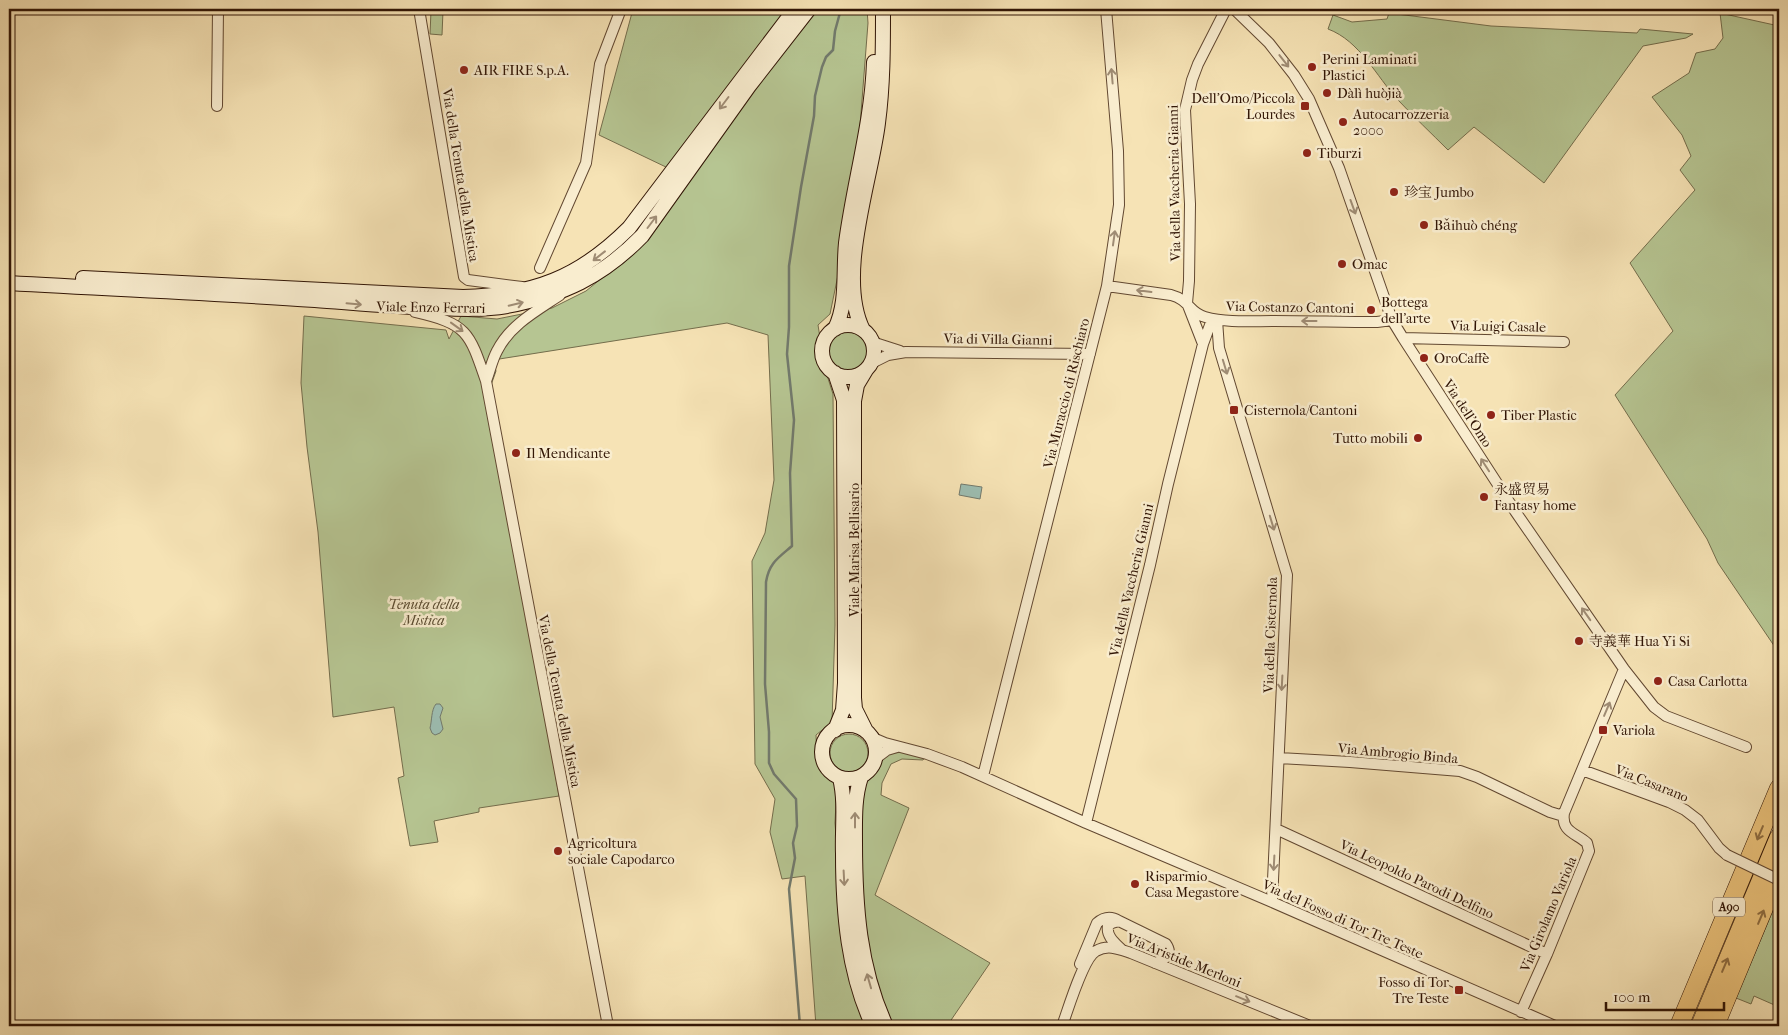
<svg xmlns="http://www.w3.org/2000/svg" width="1788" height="1035" viewBox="0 0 1788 1035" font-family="'IM FELL French Canon','Noto Serif SC',serif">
  <rect width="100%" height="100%" fill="#f6e3b5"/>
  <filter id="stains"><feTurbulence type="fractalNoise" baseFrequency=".004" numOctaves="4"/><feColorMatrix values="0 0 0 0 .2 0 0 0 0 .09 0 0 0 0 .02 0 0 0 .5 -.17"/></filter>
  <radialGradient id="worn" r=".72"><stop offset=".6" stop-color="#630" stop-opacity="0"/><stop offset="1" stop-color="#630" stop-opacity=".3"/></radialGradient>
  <path fill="#b6c592" stroke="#746d4c" d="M633,9h234l1,14 -8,103 -22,149 -8,39 -12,11 7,44 8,25 2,231 -3,97 -16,13 1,27 20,19 -2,42 11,139 24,64h-54l-11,-150 -23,3 -12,-47 5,-33 -20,-35 -3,-203 13,-28 9,-53 -6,-145 -41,-12 -234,37 3,11 -11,31 59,306 15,88 -80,12v4l-45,9 4,21 -28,4 -12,-68 6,-2 -10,-69 -61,10 -15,-185 -11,-85 -6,-64 3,-67 142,14 3,9 12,-23 36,3 55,-11 34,-17 61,-50 48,-68 -27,-5 -69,-33z
    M431,11h12l-1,24 -12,-1z
    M1389,13l102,13 146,7 3,-4 53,5 -7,4 -43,8 -99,137 -70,-56 -26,23c-17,-17 -34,-33 -50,-50 -22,-24 -38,-59 -70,-71l5,-14 19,7 35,-3z
    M1720,13l59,13v627l-61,-90 -11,-24 -92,-144 58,-64 -43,-68 65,-73 -15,-20 11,-14 -9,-21 -30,-38 37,-24 7,-20 19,-4 8,-11z
    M829 351a19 19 0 1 1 38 0a19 19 0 1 1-38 0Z
    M830 753a19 19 0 1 1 38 0a19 19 0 1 1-38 0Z
    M906,752l19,5 -2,3 -21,-1 -11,5 -9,19 -1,12 28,13 -34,87 115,68 -43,63h-55l-8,-14 -24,-96v-129l21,-28 11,-6z
    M1779,896v111l-25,-11 -3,8 -15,-6z"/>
  <path fill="#9dbeb2" stroke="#727a6d" d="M961,484l21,3 -2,12 -21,-4z
    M436,704h4l3,4 -3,9 3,12 -3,4 -5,2 -3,-2 -2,-5c2,-7 1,-18 6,-24z"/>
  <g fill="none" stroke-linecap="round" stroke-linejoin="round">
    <path stroke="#727a6d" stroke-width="2.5" d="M800,1026l-11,-137 6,-31 -2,-15 4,-17 -1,-27 -22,-25 -5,-11v-31l-4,-48 1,-102c3,-19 12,-24 26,-36l-2,-73 4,-53 -7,-66 2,-27v-61l12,-79 13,-71 1,-20 7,-29 4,-10 7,-7 2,-19 6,-22"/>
    <defs>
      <path id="street" d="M419,9l45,268 4,3 54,7
        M1234,9l35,34 25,32 15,24 30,69 53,152 11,18 112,173 109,158 30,38 12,9 80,31
        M217,106l1,-97
        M540,268l46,-105 14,-99 21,-55
        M1107,286l64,9c19,5 18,18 34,22 22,6 46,4 69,4 34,0 69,1 103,1l15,-2
        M415,312c52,12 54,19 71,69l122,645
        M1217,320l2,28 68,227 -15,327
        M1403,338l161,4
        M872,342l28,9
        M1203,344l-16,-41 2,-22 1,-77 -5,-94 7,-30 6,-16 28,-55
        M870,364l18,-9 18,-3 184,2
        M486,381c4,-10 6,-21 11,-30 13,-26 39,-40 63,-56
        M871,737l14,6 42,11 35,13 124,56 186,79 283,124
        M1279,758l71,4 110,9 17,6 73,35 10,3 4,-2
        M875,759l12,-9 10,-3
        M1582,770l87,32 16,8 13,10 21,28 8,7
        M983,776l124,-490 12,-81 -1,-54 -12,-142
        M1086,823l64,-258 18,-81 35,-140 7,-19 7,-5
        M1276,829l271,125
        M1122,950c-7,-7 -16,-14 -14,-24l4,-3 7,-2 47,23c7,10 -1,16 -11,19
        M1080,964l17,-41c7,-6 14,-7 22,-2
        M1521,1012l26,-58 42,-103 -2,-8c-11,-10 -26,-11 -23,-30l60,-144
        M1062,1026c6,-16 21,-68 34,-75 12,-7 23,-2 35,2l179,73"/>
      <path id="secondary" d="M83,278l380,19c70,-2 116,-19 166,-69l166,-219
        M9,283c102,6 204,10 306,17 40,3 80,7 120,8 25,1 48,2 72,-2 56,-11 95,-29 135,-70l107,-150 60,-77
        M822 351a26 26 0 1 1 52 0a26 26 0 1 1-52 0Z
        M835,329c13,-27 8,-57 11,-86 8,-61 26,-120 28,-181
        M863,330c-27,-54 8,-149 15,-207 5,-38 5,-76 5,-114
        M866,370l-9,15 -3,16v297l1,11 11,22
        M835,373l9,27 1,283 -2,27 -8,20
        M822 752a27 27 0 1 1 54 0a27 27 0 1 1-54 0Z
        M861,777c-7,21 -6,43 -6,65 0,64 4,125 31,184
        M840,778c6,24 2,51 3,76 0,58 5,119 30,172"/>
      <path id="highway" d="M1679,1026l100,-238
        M1700,1026l79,-189
        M1715,1026l64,-154"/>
    </defs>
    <use href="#street" stroke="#624831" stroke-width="12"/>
    <use href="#secondary" stroke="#311505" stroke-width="16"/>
    <use href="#highway" stroke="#311505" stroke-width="19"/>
    <use href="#street" stroke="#f9edcf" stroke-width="10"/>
    <use href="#secondary" stroke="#f9edcf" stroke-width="14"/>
    <use href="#highway" stroke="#ebc27a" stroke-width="18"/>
    <defs>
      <path id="street-bridge" d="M1727,855l52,25"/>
    </defs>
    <use href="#street-bridge" stroke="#624831" stroke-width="12" stroke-linecap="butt"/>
    <use href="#street-bridge" stroke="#f9edcf" stroke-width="10"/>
  </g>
  <defs><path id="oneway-shaft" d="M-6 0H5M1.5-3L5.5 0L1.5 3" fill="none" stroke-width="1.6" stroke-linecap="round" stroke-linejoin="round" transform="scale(1.25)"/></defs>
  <g stroke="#9f8c74">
    <use href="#oneway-shaft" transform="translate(1284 61) rotate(52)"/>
    <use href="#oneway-shaft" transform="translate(1112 76) rotate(-95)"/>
    <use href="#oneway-shaft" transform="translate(724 103) rotate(127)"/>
    <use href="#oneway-shaft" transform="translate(1353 207) rotate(70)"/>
    <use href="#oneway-shaft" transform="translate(652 222) rotate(-53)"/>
    <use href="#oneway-shaft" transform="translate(1114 238) rotate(-82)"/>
    <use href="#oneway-shaft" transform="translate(599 256) rotate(142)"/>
    <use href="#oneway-shaft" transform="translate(1144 291) rotate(-173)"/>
    <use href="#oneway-shaft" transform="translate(354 304) rotate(5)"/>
    <use href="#oneway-shaft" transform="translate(516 304) rotate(-13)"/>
    <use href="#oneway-shaft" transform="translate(1309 321) rotate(-180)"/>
    <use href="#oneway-shaft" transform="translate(457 327) rotate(36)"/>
    <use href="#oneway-shaft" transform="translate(1225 367) rotate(73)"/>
    <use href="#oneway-shaft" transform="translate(1485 465) rotate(-123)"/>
    <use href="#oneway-shaft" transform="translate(1272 523) rotate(73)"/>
    <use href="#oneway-shaft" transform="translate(1586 614) rotate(-125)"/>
    <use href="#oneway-shaft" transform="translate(1282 683) rotate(93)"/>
    <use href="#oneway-shaft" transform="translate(1607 709) rotate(-67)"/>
    <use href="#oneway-shaft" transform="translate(855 820) rotate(-90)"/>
    <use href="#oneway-shaft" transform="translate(1274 863) rotate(93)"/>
    <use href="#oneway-shaft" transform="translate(844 878) rotate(87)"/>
    <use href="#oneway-shaft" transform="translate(869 981) rotate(-106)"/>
    <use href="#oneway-shaft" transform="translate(1243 999) rotate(22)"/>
  </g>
  <g stroke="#8e6c40">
    <use href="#oneway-shaft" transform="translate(1760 833) rotate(113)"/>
    <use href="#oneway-shaft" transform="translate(1761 917) rotate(-67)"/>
    <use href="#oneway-shaft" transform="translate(1725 965) rotate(-67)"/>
  </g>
  <g fill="#8f2418" stroke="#f9edcf" stroke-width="2">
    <circle cx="1312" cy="67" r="5"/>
    <circle cx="464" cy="70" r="5"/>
    <circle cx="1327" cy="93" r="5"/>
    <rect x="1300" y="101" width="10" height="10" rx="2.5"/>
    <circle cx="1343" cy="122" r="5"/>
    <circle cx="1307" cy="153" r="5"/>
    <circle cx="1394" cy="192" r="5"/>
    <circle cx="1424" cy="225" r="5"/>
    <circle cx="1342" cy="264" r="5"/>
    <circle cx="1371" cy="310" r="5"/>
    <circle cx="1424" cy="358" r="5"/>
    <rect x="1229" y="405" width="10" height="10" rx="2.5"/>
    <circle cx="1491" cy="415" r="5"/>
    <circle cx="1418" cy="438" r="5"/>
    <circle cx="516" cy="453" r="5"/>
    <circle cx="1484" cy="497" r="5"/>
    <circle cx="1579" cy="641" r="5"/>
    <circle cx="1658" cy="681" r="5"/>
    <rect x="1598" y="725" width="10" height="10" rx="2.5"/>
    <circle cx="558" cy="851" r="5"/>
    <circle cx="1135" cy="884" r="5"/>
    <rect x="1454" y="985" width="10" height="10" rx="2.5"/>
  </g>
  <g text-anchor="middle" stroke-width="5" stroke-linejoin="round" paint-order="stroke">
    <rect fill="#f9edcf" stroke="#6d5642" stroke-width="1" x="1713" y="897.5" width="32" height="19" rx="4"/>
    <g font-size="12" font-weight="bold" fill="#311505">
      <text x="1729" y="911">A90</text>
    </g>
    <g font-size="14" fill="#311505" stroke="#f9edcf" text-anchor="start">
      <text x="1322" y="64">Perini Laminati<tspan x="1322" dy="16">Plastici</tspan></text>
      <text x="474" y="75">AIR FIRE S.p.A.</text>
      <text x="1337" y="98">Dàlì huòjià</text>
      <text x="1295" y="103" text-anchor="end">Dell'Omo/Piccola<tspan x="1295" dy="16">Lourdes</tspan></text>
      <text x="1353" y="119">Autocarrozzeria<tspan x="1353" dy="16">2000</tspan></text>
      <text x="1317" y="158">Tiburzi</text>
      <text x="1404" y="197">珍宝 Jumbo</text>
      <text x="1434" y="230">Bǎihuò chéng</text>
      <text x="1352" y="269">Omac</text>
      <text x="1381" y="307">Bottega<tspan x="1381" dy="16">dell'arte</tspan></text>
      <text x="1434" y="363">OroCaffè</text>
      <text x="1244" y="415">Cisternola/Cantoni</text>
      <text x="1501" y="420">Tiber Plastic</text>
      <text x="1408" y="443" text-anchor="end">Tutto mobili</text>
      <text x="526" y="458">Il Mendicante</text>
      <text x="1494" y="494">永盛贸易<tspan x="1494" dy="16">Fantasy home</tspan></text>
      <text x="1589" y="646">寺義華 Hua Yi Si</text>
      <text x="1668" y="686">Casa Carlotta</text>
      <text x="1613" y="735">Variola</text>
      <text x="568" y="848">Agricoltura<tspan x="568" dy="16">sociale Capodarco</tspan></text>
      <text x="1145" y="881">Risparmio<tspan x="1145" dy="16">Casa Megastore</tspan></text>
      <text x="1449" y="987" text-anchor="end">Fosso di Tor<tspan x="1449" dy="16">Tre Teste</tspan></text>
    </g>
    <g font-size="14" fill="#311505" stroke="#f9edcf">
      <text transform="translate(461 175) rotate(81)" y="5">Via della Tenuta della Mistica</text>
      <text transform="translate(1174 183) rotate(-91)" y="5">Via della Vaccheria Gianni</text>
      <text transform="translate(431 307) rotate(1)" y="5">Viale Enzo Ferrari</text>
      <text transform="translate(1290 307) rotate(1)" y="5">Via Costanzo Cantoni</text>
      <text transform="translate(1498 326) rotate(1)" y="5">Via Luigi Casale</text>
      <text transform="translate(998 339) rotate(1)" y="5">Via di Villa Gianni</text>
      <text transform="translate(1066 393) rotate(-76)" y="5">Via Muraccio di Rischiaro</text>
      <text transform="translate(1468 413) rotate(57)" y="5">Via dell'Omo</text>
      <text transform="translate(854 550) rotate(-90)" y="5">Viale Marisa Bellisario</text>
      <text transform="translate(1131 580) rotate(-77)" y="5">Via della Vaccheria Gianni</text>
      <text transform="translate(1270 635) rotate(-88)" y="5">Via della Cisternola</text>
      <text transform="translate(560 701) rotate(79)" y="5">Via della Tenuta della Mistica</text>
      <text transform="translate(1398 753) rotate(5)" y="5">Via Ambrogio Binda</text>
      <text transform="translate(1652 783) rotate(22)" y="5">Via Casarano</text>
      <text transform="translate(1417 879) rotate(25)" y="5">Via Leopoldo Parodi Delfino</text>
      <text transform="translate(1548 914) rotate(-67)" y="5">Via Girolamo Variola</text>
      <text transform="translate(1343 919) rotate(24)" y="5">Via del Fosso di Tor Tre Teste</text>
      <text transform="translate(1184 960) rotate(22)" y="5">Via Aristide Merloni</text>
    </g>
    <g font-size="14" font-style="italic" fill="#594a2f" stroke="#f9edcf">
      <text x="424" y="609">Tenuta della<tspan x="424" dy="16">Mistica</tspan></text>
    </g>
  </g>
  <rect width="1788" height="1035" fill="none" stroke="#f6e3b5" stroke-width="30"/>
  <rect x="10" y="10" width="1768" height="1015" fill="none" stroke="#311505" stroke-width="2.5"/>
  <rect x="15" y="15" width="1758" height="1005" fill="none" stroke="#311505"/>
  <path d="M1606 1002v8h118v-8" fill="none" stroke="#311505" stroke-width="2.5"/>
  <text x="1613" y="1002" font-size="15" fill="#311505" stroke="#f9edcf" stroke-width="4" paint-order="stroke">100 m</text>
  <rect width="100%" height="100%" filter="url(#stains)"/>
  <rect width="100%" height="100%" fill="url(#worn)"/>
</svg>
